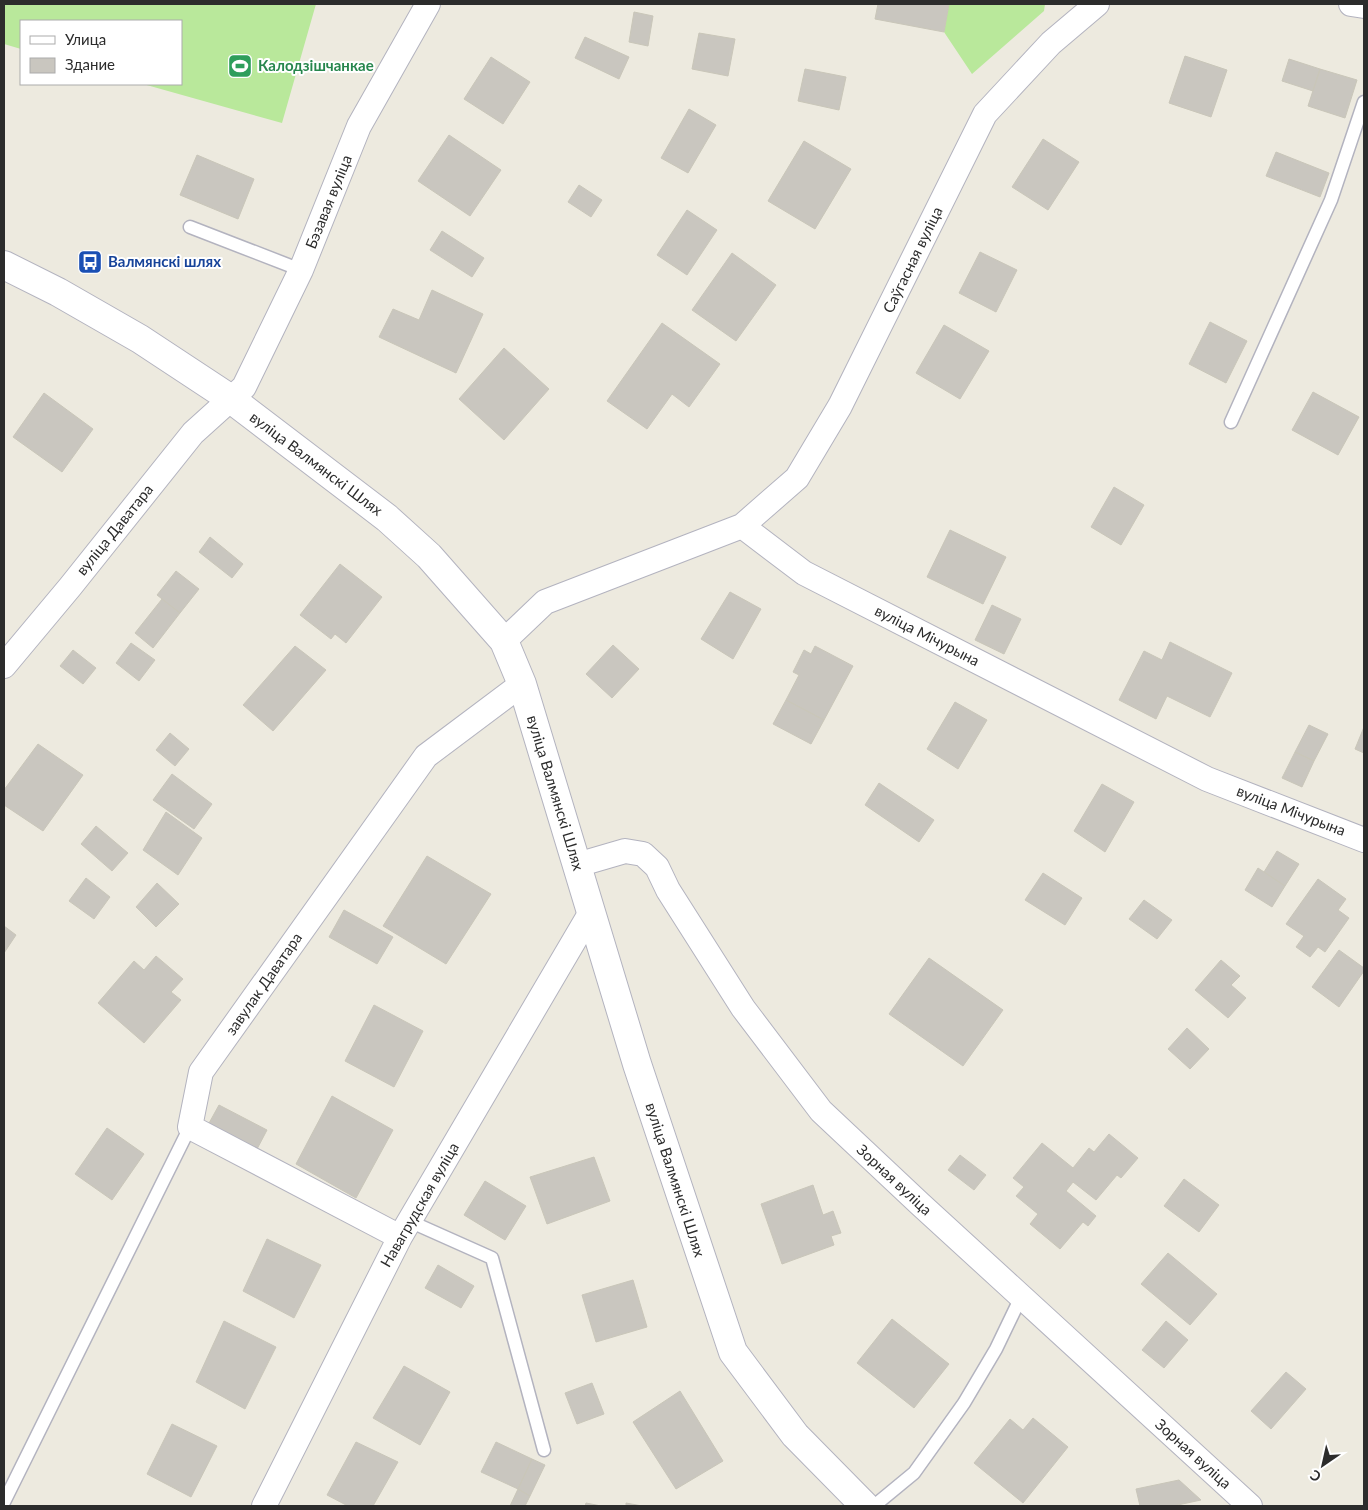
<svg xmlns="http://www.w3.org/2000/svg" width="1368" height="1510" viewBox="0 0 1368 1510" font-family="Lato,sans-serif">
  <rect width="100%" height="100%" fill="#edeadf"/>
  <path fill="#b9e89b" d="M4,4h312l-34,119 -139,-39h38v-63h-160v28l-17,-5z
    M949,4h96l-1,7 -72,63 -28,-42z"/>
  <path fill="#c9c6bf" stroke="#c9c6b9" d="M878,4h71l-5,28 -69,-13z
    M634,12l19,4 -5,30 -19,-4z
    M699,33l36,6 -7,37 -36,-7z
    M585,37l44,20 -10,22 -44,-21z
    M1185,56l42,14 -16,47 -42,-14z
    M491,57l39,25 -27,42 -39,-25z
    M1289,59l31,10 -7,22 -31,-10z
    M805,69l41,8 -7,33 -41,-9z
    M1320,69l37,11 -12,38 -37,-12z
    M689,109l27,16 -28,48 -27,-15z
    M449,135l52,35 -31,46 -52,-35z
    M1043,139l36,23 -31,48 -36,-23z
    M804,141l47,28 -36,60 -47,-28z
    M1276,152l53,21 -9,24 -54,-21z
    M197,155l57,24 -16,40 -58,-24z
    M579,185l23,15 -11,17 -23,-15z
    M687,210l30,20 -30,45 -30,-20z
    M442,231l42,27 -12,19 -42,-27z
    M980,252l37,18 -21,42 -37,-19z
    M732,253l44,32 -40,56 -44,-31z
    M432,290l51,24 -27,59 -77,-36 14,-28 26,11z
    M1210,322l37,19 -21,42 -37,-19z
    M662,323l58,41 -31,43 -17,-13 -25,35 -40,-28z
    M944,325l45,26 -29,48 -44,-26z
    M504,348l45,41 -45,51 -45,-41z
    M1313,392l46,25 -21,38 -46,-25z
    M44,393l49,36 -31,43 -49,-35z
    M1114,487l30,18 -23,40 -30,-18z
    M950,530l56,27 -23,47 -56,-27z
    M210,537l33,27 -11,14 -33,-26z
    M340,564l42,33 -36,46 -11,-9 -4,5 -31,-24z
    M176,571l23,18 -19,24 -23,-18z
    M730,592l31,17 -28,50 -32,-20z
    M162,599l18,14 -27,35 -18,-15z
    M992,605l29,14 -17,35 -29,-14z
    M1170,642l62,31 -22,44 -43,-21 -11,23 -37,-19 25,-49 18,9z
    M131,643l24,17 -16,21 -23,-18z
    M613,645l26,24 -27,29 -26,-24z
    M295,646l31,24 -53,61 -30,-26z
    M815,646l38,20 -29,54 -38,-20 13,-25 -6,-3 11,-22 7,4z
    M73,650l23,18 -13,16 -23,-18z
    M786,700l38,20 -13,24 -38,-20z
    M955,702l32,18 -29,49 -31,-20z
    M1309,725l19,9 -14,27 -19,-9z
    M1364,727v26l-9,-4z
    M170,733l19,16 -14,17 -19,-16z
    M38,744l45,31 -40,56 -39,-26v-15z
    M1295,752l19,9 -12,26 -20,-9z
    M172,774l40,30 -18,25 -41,-29z
    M879,783l55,37 -15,22 -54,-37z
    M1102,784l32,18 -29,50 -31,-21z
    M166,812l36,26 -24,37 -35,-25z
    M96,826l32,27 -16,18 -31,-27z
    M1277,851l22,13 -14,22 -21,-14z
    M427,856l64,38 -45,70 -63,-38z
    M1258,868l27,18 -13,21 -27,-17z
    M1043,873l39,25 -17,27 -40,-25z
    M86,878l24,19 -16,22 -25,-18z
    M1318,879l28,20 -8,11 11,8 -24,34 -7,-5 -8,10 -14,-10 8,-11 -18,-12z
    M157,883l22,21 -23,23 -20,-20z
    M1144,900l28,20 -15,19 -28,-20z
    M344,910l49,27 -16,27 -48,-27z
    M4,926l12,9 -12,18z
    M1339,950l25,18v3l-25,36 -27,-20z
    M156,956l27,23 -12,13 10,8 -37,43 -46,-40 36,-42 10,9z
    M929,958l74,52 -40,56 -74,-52z
    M1221,960l19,16 -9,9 15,13 -18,20 -33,-28z
    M374,1005l49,26 -29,56 -49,-26z
    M1187,1028l22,21 -19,20 -22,-20z
    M332,1096l61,34 -37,68 -60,-34z
    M219,1105l48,25 -11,21 -48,-26z
    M107,1128l37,26 -32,46 -37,-26z
    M1109,1134l29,24 -17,20 -4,-3 -21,25 -23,-18 -7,9 30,25 -8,10 -5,-4 -23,27 -30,-25 8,-10 -22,-18 8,-9 -11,-9 29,-35 31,25 16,-20 5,4z
    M960,1155l26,20 -12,15 -26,-20z
    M594,1157l16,44 -63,23 -17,-47z
    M1184,1179l35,26 -20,27 -35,-26z
    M485,1181l41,25 -21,34 -41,-25z
    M813,1185l10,30 10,-4 8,22 -10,3 3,9 -52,19 -21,-60z
    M267,1239l54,26 -27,53 -51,-27z
    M1168,1253l49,41 -27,31 -49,-41z
    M438,1265l36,21 -13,22 -36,-20z
    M633,1280l14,47 -51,15 -14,-47z
    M892,1319l57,45 -35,44 -57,-45z
    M224,1321l52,26 -31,62 -49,-27z
    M1166,1321l22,19 -24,28 -22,-18z
    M404,1366l46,26 -30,53 -47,-27z
    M1286,1372l20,17 -35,40 -20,-18z
    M592,1383l12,31 -27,10 -12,-31z
    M680,1391l43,70 -47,28 -43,-67z
    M1033,1418l35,29 -45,56 -49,-40 36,-44 13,11z
    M172,1424l45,22 -26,51 -44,-23z
    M356,1442l42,20 -25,44h-25l-21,-11z
    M496,1442l36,17 -14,30 -37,-17z
    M532,1459l13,6 -15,31 -12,-7z
    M1179,1480l22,20 -28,6h-33l-4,-17z
    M518,1489l12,7 -5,10h-15z
    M586,1503l15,3h-16z
    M626,1503l16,3h-16z"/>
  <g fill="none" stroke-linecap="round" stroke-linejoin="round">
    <defs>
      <path id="service" d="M190,227l111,43
        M1231,422l100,-222 33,-98
        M409,1221l83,37 52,192
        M4,1502l186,-375
        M874,1506l40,-33 50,-70 32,-54 25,-52"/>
      <path id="minor" d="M1351,4l13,2
        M742,526l62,47 403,206 157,61
        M504,641l41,-39 197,-76 55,-48 43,-72 145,-292 66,-71 46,-39
        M4,666l66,-79 123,-154 51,-46 57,-117 58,-144 69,-122
        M577,865l48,-14 18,3 14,13 11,23 75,118 78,103 99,93 330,302
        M400,1237l-210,-110 11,-55 225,-316 96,-72
        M264,1506l136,-269 191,-325"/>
      <path id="secondary" d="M4,265l54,27 82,47 91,60 156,119 42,38 75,85 18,43 115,380 96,288 62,83 70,71"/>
    </defs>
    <use href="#service" stroke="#b3b3bf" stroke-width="15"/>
    <use href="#minor" stroke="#b3b3bf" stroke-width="26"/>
    <use href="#secondary" stroke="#b3b3bf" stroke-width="30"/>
    <use href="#service" stroke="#fff" stroke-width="12"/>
    <use href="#minor" stroke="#fff" stroke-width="24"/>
    <use href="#secondary" stroke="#fff" stroke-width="28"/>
  </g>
  <defs>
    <symbol id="stadium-square" viewBox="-11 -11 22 22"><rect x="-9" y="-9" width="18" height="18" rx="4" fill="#2e9e5b" stroke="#fff"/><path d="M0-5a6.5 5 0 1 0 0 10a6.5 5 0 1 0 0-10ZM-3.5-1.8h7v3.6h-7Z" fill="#fff"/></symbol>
    <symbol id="bus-square" viewBox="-11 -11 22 22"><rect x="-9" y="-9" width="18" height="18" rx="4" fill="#1a4fb4" stroke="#fff"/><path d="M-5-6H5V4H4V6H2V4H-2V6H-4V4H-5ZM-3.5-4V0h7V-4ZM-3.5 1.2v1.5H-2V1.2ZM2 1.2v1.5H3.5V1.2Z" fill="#fff"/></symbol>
  </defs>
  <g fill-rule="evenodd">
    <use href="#stadium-square" x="226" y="52" width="28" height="28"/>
    <use href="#bus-square" x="76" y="248" width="28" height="28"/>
  </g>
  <g text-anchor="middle" stroke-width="4" stroke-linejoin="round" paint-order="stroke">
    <g font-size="15" font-weight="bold" fill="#27864d" stroke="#fff" text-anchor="start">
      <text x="258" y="71">Калодзішчанкае</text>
    </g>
    <g font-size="15" fill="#2c2c2c" stroke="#fff">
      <text transform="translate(329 202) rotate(-68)" y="5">Бэзавая вуліца</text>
      <text transform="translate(913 260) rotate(-64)" y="5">Саўгасная вуліца</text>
      <text transform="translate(316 464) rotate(37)" y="5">вуліца Валмянскі Шлях</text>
      <text transform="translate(115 530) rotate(-51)" y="5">вуліца Даватара</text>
      <text transform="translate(927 636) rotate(27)" y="5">вуліца Мічурына</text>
      <text transform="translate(555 793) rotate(73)" y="5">вуліца Валмянскі Шлях</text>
      <text transform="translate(1291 811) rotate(21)" y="5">вуліца Мічурына</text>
      <text transform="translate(264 984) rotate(-55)" y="5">завулак Даватара</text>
      <text transform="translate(675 1180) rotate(72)" y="5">вуліца Валмянскі Шлях</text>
      <text transform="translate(894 1180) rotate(43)" y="5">Зорная вуліца</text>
      <text transform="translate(420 1205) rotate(-60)" y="5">Навагрудская вуліца</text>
      <text transform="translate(1193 1454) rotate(42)" y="5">Зорная вуліца</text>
    </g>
    <g font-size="15" font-weight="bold" fill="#164399" stroke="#fff" text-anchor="start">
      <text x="108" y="267">Валмянскі шлях</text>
    </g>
  </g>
  <rect width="1368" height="1510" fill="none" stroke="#2c2c2c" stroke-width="10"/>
  <rect x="20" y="20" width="162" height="65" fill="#ffffff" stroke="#ababab"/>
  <rect x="30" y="36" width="25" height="8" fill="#ffffff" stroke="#ababab"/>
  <text x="65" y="45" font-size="15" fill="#2c2c2c">Улица</text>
  <rect x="30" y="58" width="25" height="15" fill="#c9c6bf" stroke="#ababab"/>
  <text x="65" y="70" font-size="15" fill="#2c2c2c">Здание</text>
  <g transform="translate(1323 1465) rotate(214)" stroke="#ffffff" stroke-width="4" paint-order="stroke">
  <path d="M0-4L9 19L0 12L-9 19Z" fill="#2c2c2c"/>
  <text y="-8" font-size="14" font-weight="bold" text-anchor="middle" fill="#2c2c2c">С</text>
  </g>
</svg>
